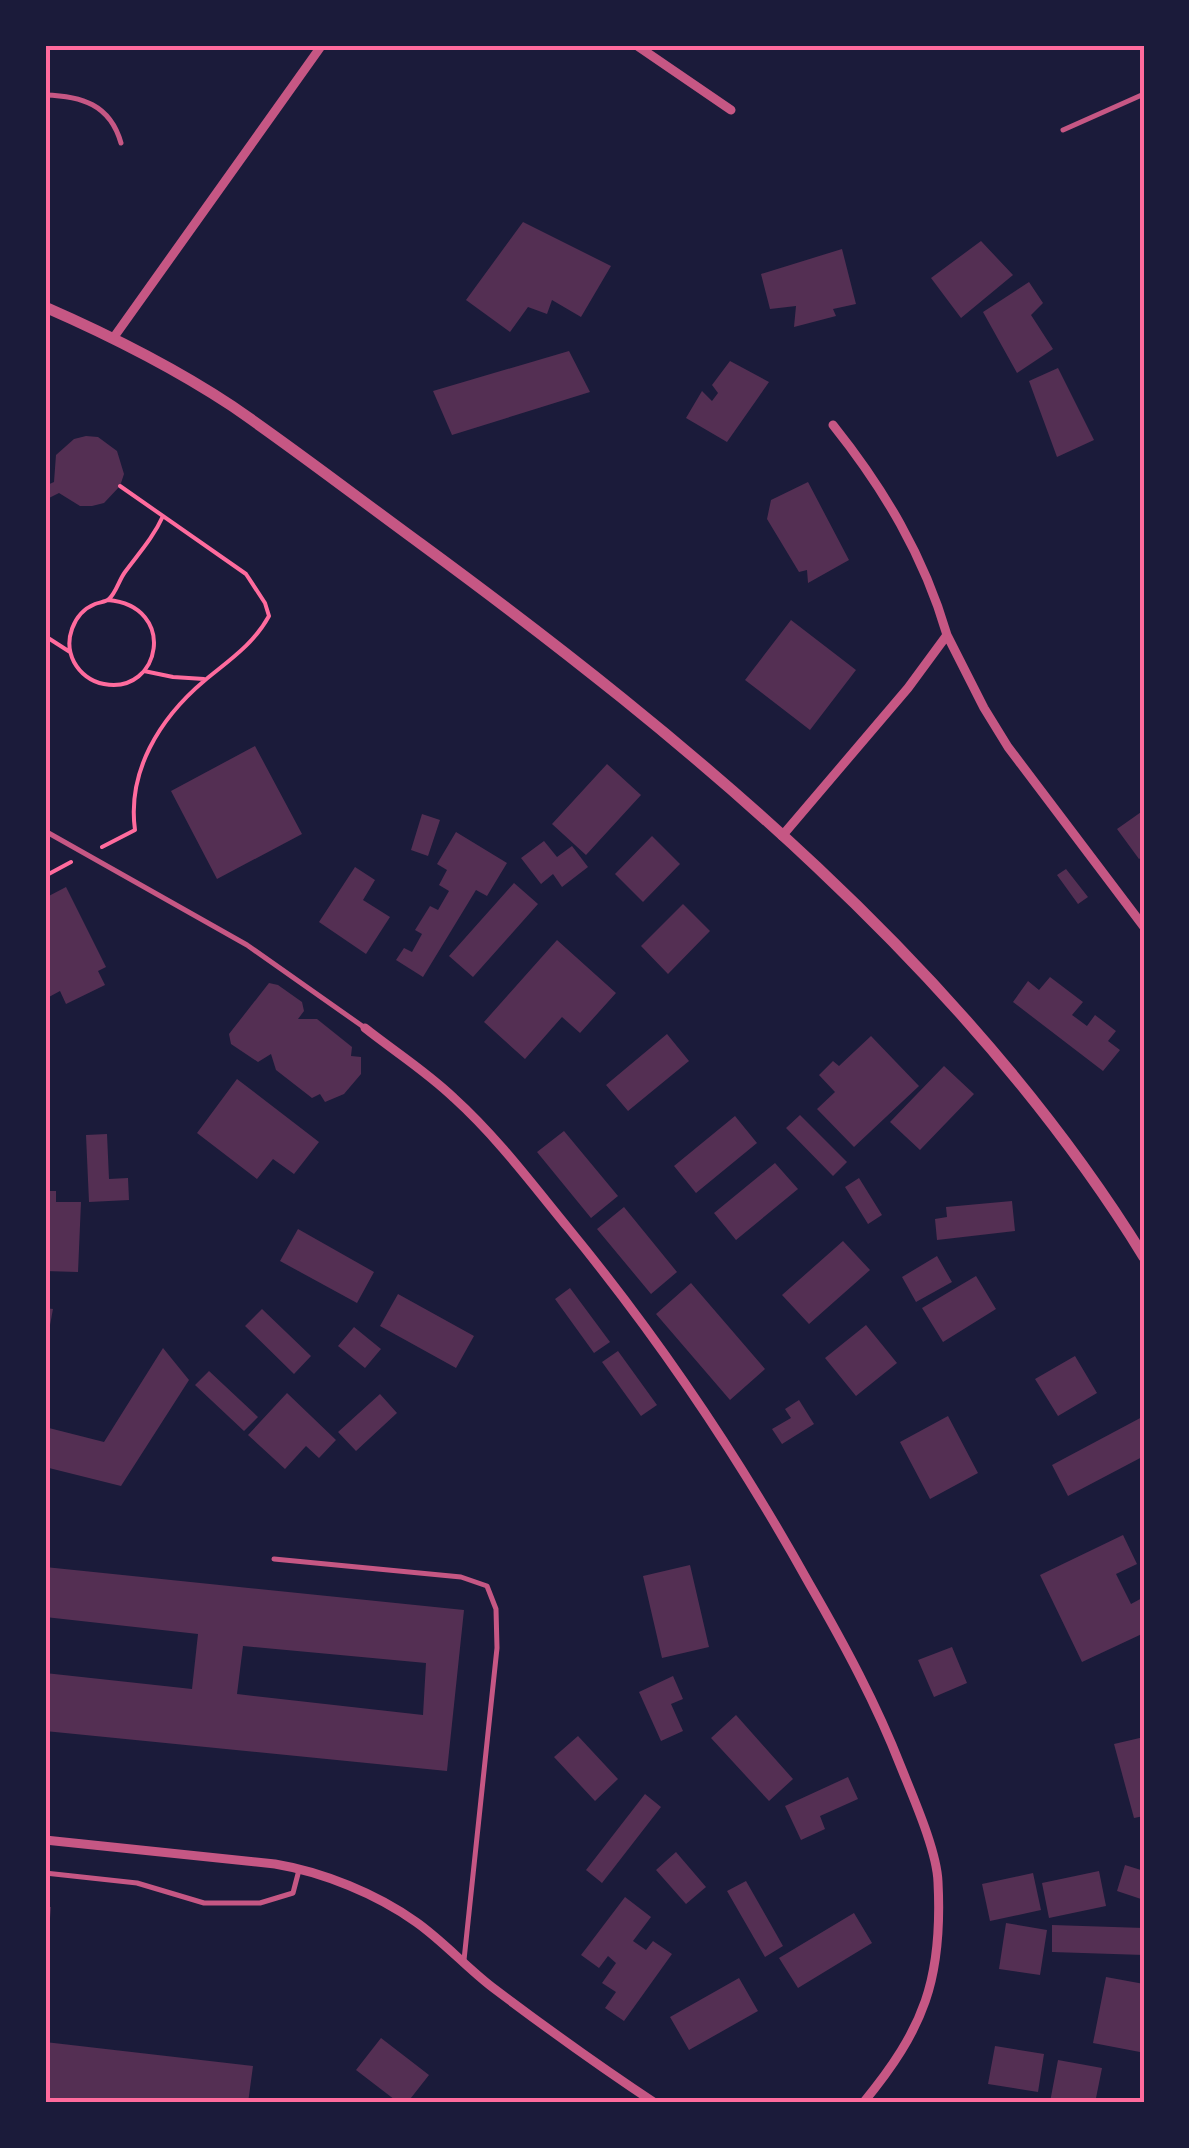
<svg xmlns="http://www.w3.org/2000/svg" width="1189" height="2148" viewBox="0 0 1189 2148" font-family="'Titillium Web',sans-serif">
  <rect width="100%" height="100%" fill="#1b1b3a"/>
  <path fill="#542f53" fill-rule="evenodd" d="M523,222l88,44 -30,51 -29,-17 -5,14 -19,-7 -18,25 -44,-32z
    M981,241l32,34 -52,43 -30,-40z
    M842,249l14,55 -23,5 3,7 -42,11 2,-21 -26,3 -9,-35z
    M1029,282l14,21 -12,12 22,34 -36,24 -34,-61z
    M569,351l21,41 -138,43 -19,-44z
    M730,361l39,21 -42,60 -41,-24 16,-27 10,10 6,-8 -6,-8z
    M1058,368l36,72 -37,17 -28,-76z
    M86,436l12,1 19,14 7,23 -4,12 -16,17 -12,3h-12l-21,-13 -14,7v-14l9,-4 2,-27 18,-16z
    M808,482l41,78 -41,23 -1,-13 -8,2 -32,-53 4,-19z
    M791,620l65,50 -46,60 -65,-50z
    M255,746l47,88 -85,45 -46,-88z
    M607,764l34,31 -55,60 -34,-31z
    M1144,810v46l-5,3 -22,-30z
    M422,814l18,6 -12,36 -17,-6z
    M456,832l51,31 -20,33 -11,-6 -53,87 -27,-17 8,-12 8,4 10,-18 -7,-4 15,-24 8,4 11,-19 -10,-6 8,-15 -10,-6z
    M652,836l28,28 -37,38 -28,-28z
    M544,841l13,16 15,-11 16,21 -26,20 -9,-13 -12,10 -20,-26z
    M355,867l20,13 -12,20 27,17 -24,37 -47,-32z
    M1066,869l22,28 -10,7 -21,-29z
    M514,883l24,21 -65,73 -24,-21z
    M66,887l40,80 -8,4 7,14 -39,19 -6,-13 -11,6 -4,-7v-92z
    M683,904l27,27 -42,43 -27,-28z
    M557,940l59,53 -36,40 -18,-16 -37,42 -41,-37z
    M1050,977l33,25 -11,13 15,11 8,-11 21,16 -8,10 12,9 -17,21 -90,-69 15,-21 11,9z
    M269,983l9,2 24,17 2,9 -6,8h19l35,28 -1,9 10,1v17l-17,20 -19,8 -5,-8 -8,4 -36,-28 -5,-16 -13,8 -27,-18 -2,-10z
    M667,1034l22,27 -61,50 -22,-26z
    M871,1036l48,50 -65,61 -37,-38 18,-17 -16,-17 14,-14 6,5z
    M944,1066l30,28 -54,56 -30,-28z
    M237,1079l82,63 -25,32 -21,-15 -16,20 -60,-46z
    M800,1115l47,47 -14,14 -47,-48z
    M735,1116l22,27 -61,50 -22,-27z
    M564,1131l54,65 -27,22 -54,-66z
    M107,1134l2,45 19,-1 1,22 -40,2 -3,-67z
    M775,1163l23,26 -62,51 -22,-27z
    M859,1178l23,37 -14,9 -23,-37z
    M45,1191h11v11h25l-3,70 -33,-1z
    M1012,1201l3,30 -78,9 -2,-21 12,-2 -1,-10z
    M624,1207l53,65 -26,22 -54,-65z
    M298,1229l76,43 -17,31 -77,-42z
    M843,1241l27,29 -61,54 -27,-29z
    M937,1256l15,26 -36,20 -14,-25z
    M976,1276l20,33 -53,33 -21,-34z
    M691,1283l74,86 -35,31 -74,-86z
    M570,1288l40,54 -16,11 -39,-54z
    M398,1294l76,42 -18,32 -76,-42z
    M45,1308l8,1 -6,32 -2,-1z
    M262,1309l49,47 -17,18 -49,-48z
    M866,1325l31,38 -41,33 -31,-38z
    M354,1327l27,22 -16,19 -27,-22z
    M163,1348l26,32 -68,106 -76,-19v-40l59,15z
    M618,1351l39,54 -16,11 -39,-54z
    M1075,1356l22,37 -39,23 -23,-37z
    M209,1371l49,46 -14,14 -49,-46z
    M287,1393l49,47 -17,18 -13,-12 -21,23 -37,-34z
    M380,1394l17,19 -41,38 -18,-19z
    M799,1400l15,24 -32,20 -10,-15 19,-11 -6,-9z
    M948,1416l30,57 -48,26 -30,-57z
    M1144,1416v40l-76,40 -16,-31z
    M1123,1535l14,29 -21,10 15,30 13,-7v36l-62,29 -42,-87z
    M690,1565l19,82 -47,11 -19,-82z
    M45,1567l419,43 -17,161 -402,-40v-58l147,16 6,-55 -153,-17zM243,1646l183,17 -3,52 -186,-21z
    M952,1647l15,36 -33,14 -16,-37z
    M673,1676l10,23 -12,5 12,27 -22,10 -22,-49z
    M736,1715l57,64 -24,22 -58,-63z
    M578,1736l40,43 -23,22 -41,-44z
    M1144,1737v79l-10,2 -20,-74z
    M848,1777l10,22 -38,17 5,13 -24,11 -16,-34z
    M645,1794l16,13 -59,76 -16,-13z
    M676,1852l30,35 -20,17 -30,-34z
    M1125,1865l19,6v29l-27,-9z
    M1099,1871l7,35 -57,12 -7,-35z
    M1033,1873l8,37 -51,11 -8,-37z
    M746,1881l37,65 -18,11 -38,-66z
    M625,1897l26,20 -18,24 13,9 7,-9 19,13 -48,67 -19,-13 11,-16 -14,-9 14,-20 -8,-7 -9,12 -18,-13z
    M45,1907h6l-3,34h-3z
    M854,1913l18,30 -74,45 -19,-30z
    M1006,1923l41,7 -7,45 -41,-6z
    M1052,1925l92,3v27l-92,-3z
    M1106,1977l38,7v45l-4,23 -47,-9z
    M739,1978l19,33 -69,39 -19,-33z
    M381,2038l48,37 -22,28h-8l-43,-33z
    M45,2042l208,24 -5,37h-172l-31,-4z
    M995,2046l49,8 -6,38 -50,-8z
    M1058,2060l44,8 -7,35 -45,-1z"/>
  <g fill="none" stroke-linecap="round" stroke-linejoin="round">
    <path stroke="#ff6b9d" stroke-width="4" d="M108,600c70,6 53,95 -4,84 -13,-2 -24,-11 -30,-22 -11,-21 -1,-49 21,-58 5,-2 11,-2 14,-5 7,-6 10,-19 16,-27 14,-19 28,-34 38,-56
      M45,636l25,16
      M144,671l29,6 31,2
      M102,847l33,-17c-8,-58 24,-111 69,-149 24,-20 49,-36 65,-65l-4,-13 -19,-29 -126,-88
      M45,876l26,-14"/>
    <path stroke="#c65784" stroke-width="5" d="M45,95c36,1 65,9 76,48
      M1063,130l81,-36
      M45,831l202,114 118,83
      M274,1559l187,18 26,9 9,23 1,39 -33,312
      M45,1873l92,10 67,20h56l33,-10 6,-23"/>
    <path stroke="#c65784" stroke-width="9" d="M636,45l95,65
      M114,337l208,-292
      M947,635l37,73 24,39 136,180
      M782,836l126,-148 39,-53c-23,-79 -63,-146 -114,-210
      M365,1028c29,23 62,44 89,70 43,39 78,86 115,131 91,111 171,230 241,356 34,59 66,118 91,182 12,30 36,84 37,115 5,97 -14,147 -75,221
      M45,1840l230,24c48,8 102,30 141,58 27,19 50,45 76,65 53,40 107,79 163,116"/>
    <path stroke="#c65784" stroke-width="11" d="M45,307c64,28 128,60 187,99 64,44 126,92 189,138 268,197 547,427 723,713"/>
  </g>
  <rect width="1189" height="2148" fill="none" stroke="#1b1b3a" stroke-width="95"/>
  <rect x="48" y="48" width="1094" height="2052" fill="none" stroke="#ff6b9d" stroke-width="4"/>
</svg>
